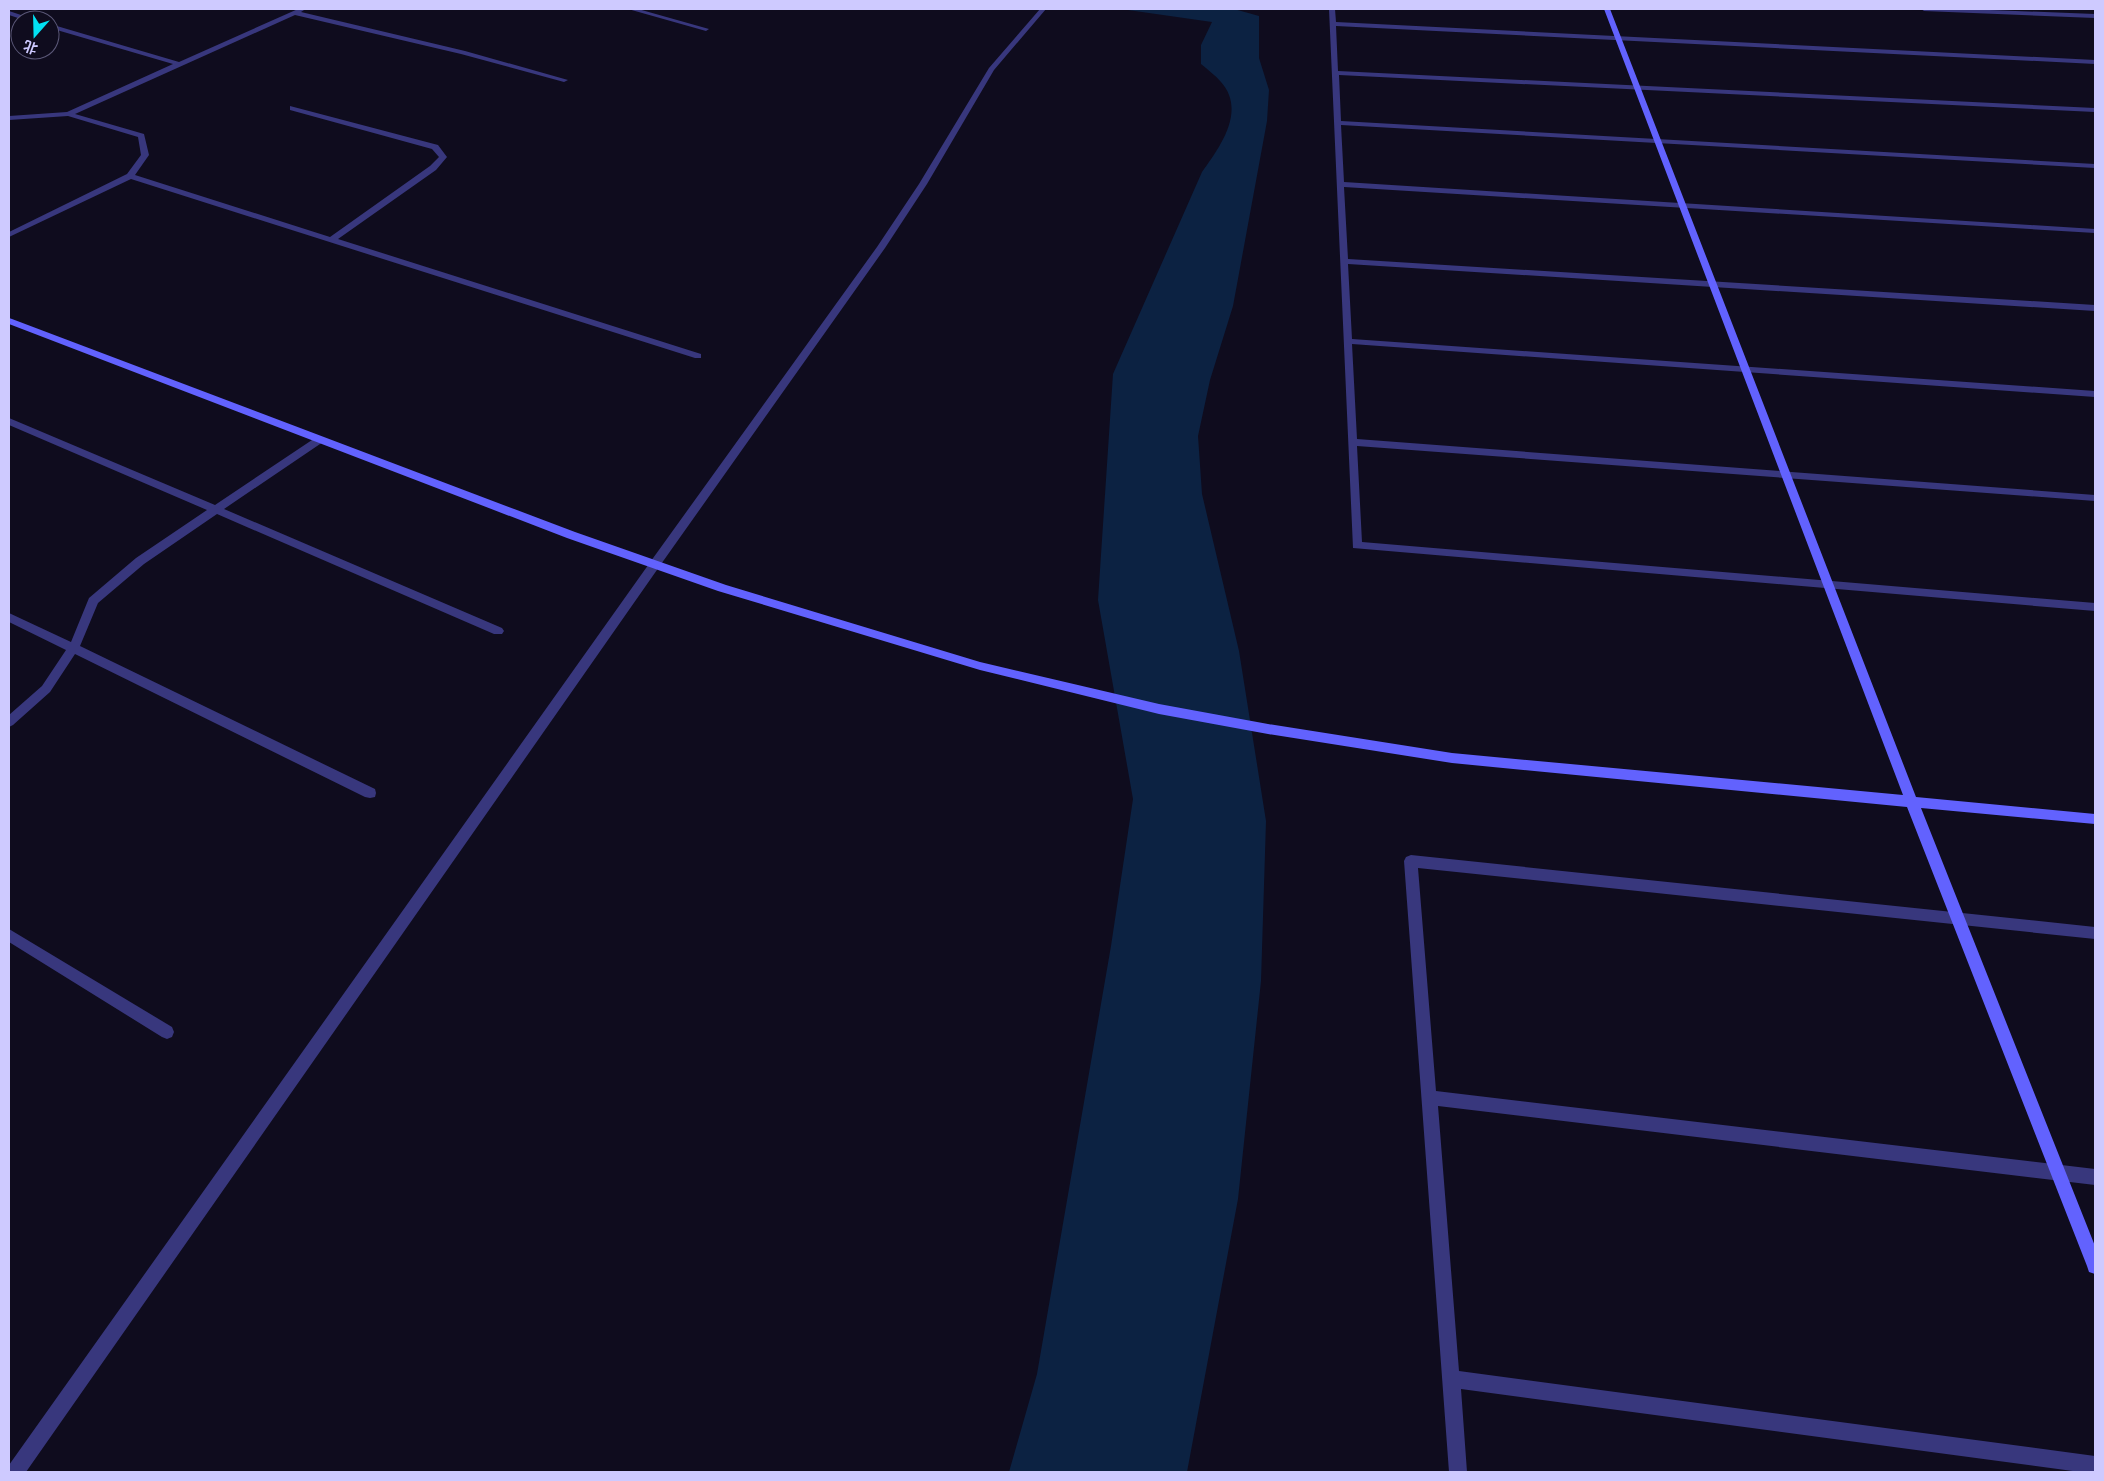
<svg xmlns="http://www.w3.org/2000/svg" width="2104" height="1481" viewBox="0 0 2104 1481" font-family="Rubik,'Noto Sans SC',sans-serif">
  <rect width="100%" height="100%" fill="#0f0c1e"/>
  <path fill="#0c2242" d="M1121,9h113l25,7v42l10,32 -2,31 -34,185 -23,74 -12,56 4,58 37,157 27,170 -5,160 -23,218 -51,273h-178l28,-98 74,-428 22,-147 -35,-199 15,-226 89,-202c17,-24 45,-61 19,-90 -6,-7 -13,-12 -20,-18v-19l11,-23z"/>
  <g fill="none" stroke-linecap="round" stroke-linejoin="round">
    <path fill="#38377d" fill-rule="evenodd" d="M1040,9h6l-52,61 -67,114 -42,64 -226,319 -633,905h-17v-7l642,-904 226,-314 42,-63 70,-116z"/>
    <path fill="#38377d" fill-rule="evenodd" d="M298,9l6,1 -3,2 164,39 103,29 -4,2 -103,-28 -166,-39 -220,99 69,20 5,21 -14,20 195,62 100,-71 9,-9 -7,-8 -142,-39v-4l148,39 9,12 -11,13 -98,69 363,115v4h-6l-564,-179 -122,58v-5l118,-58 14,-19 -3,-18 -70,-21 -59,4v-4l58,-4 106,-48 -123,-36v-4l129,38z
      M628,9h10l71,20 -3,2z
      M1329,9h6l1,13 759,38v4l-759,-38 2,45 757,37v4l-756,-37 2,46 754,43v4l-754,-43 3,57 751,47v4l-751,-46 4,72 747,46v6l-747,-47 4,75 743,52v6l-743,-53 5,95 738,56v6l-738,-55 5,96 733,61v8l-742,-63z
      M1921,9h44l130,5v4l-171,-7z
      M9,11l24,8 1,1h-10l-15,-5z
      M9,418l206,87 100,-67h8v4l-99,67 278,119 2,3 -2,3h-8l-277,-120 -73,50 -46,39 -18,43 295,143 1,4 -1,4 -5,1 -5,-1 -290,-143 -25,38 -37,33 -4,2v-12l33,-29 24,-36 -57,-28v-9l62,29 18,-44 47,-40 71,-48 -198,-85z
      M1411,855l684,72v12l-677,-71 18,223 659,78v16l-657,-79 21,265 636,85v16h-15l-619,-83 6,83h-18l-45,-611 2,-4z
      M9,929l163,98 2,5 -2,5 -5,2 -5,-2 -153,-95z"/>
    <path fill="#6262fe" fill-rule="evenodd" d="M1604,9h6l306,788 179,17v10l-174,-16 174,438v28l-6,-2 -2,-6 -180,-459 -455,-44 -184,-29 -109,-20 -179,-44 -262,-79 -151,-53 -558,-214v-6l3,1 563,213 151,53 254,77 179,42 109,20 184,29 451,42z"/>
  </g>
  <rect width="2104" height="1481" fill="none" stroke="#cecaff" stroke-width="20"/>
  <g transform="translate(35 35) rotate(200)"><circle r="24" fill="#0f0c1e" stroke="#5b5878"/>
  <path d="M0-4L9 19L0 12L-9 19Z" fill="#02e1f3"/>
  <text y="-8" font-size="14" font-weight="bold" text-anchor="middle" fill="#cecaff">北</text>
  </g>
</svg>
